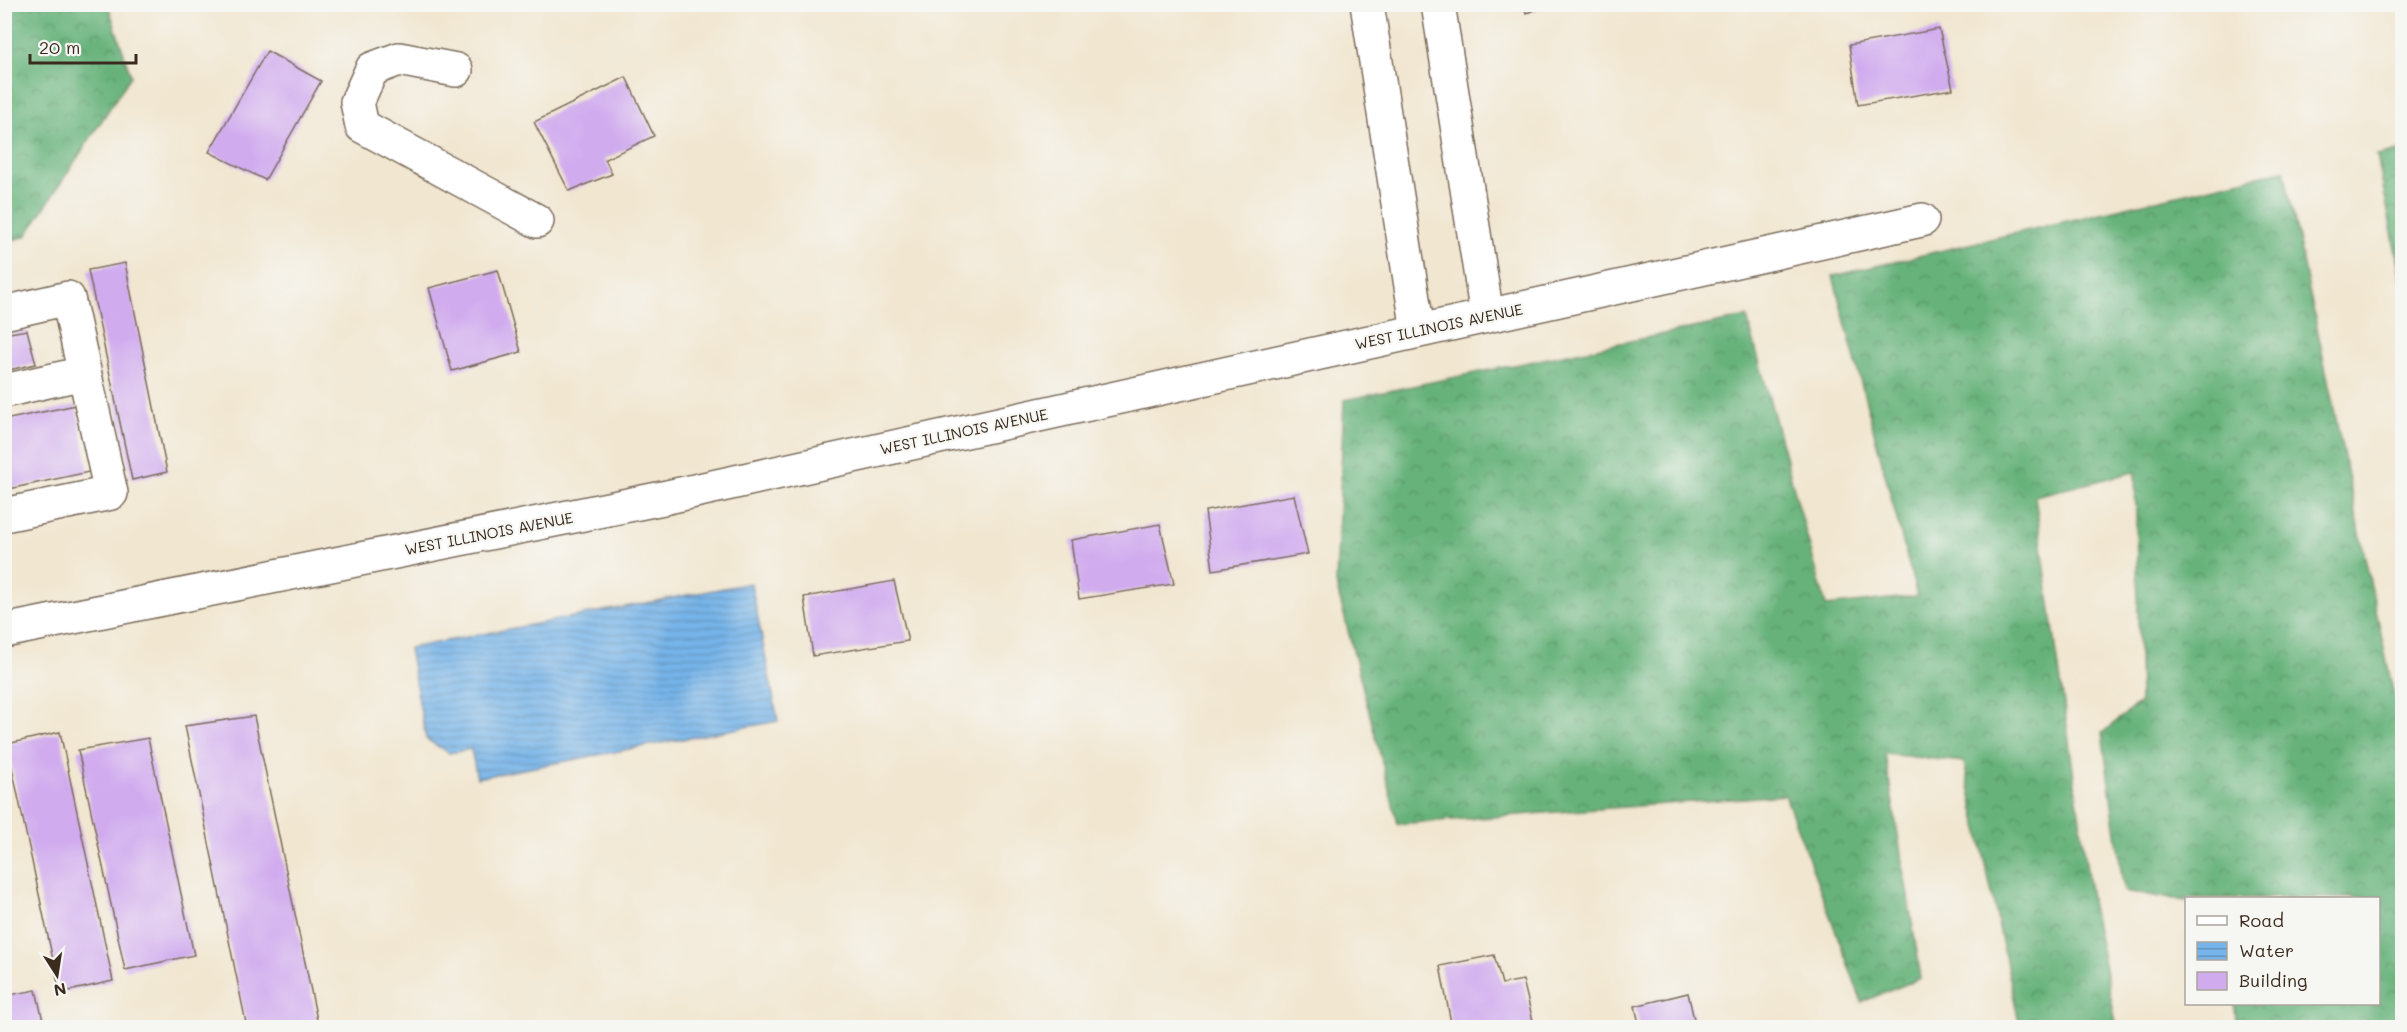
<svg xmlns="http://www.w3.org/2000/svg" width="2407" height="1032" viewBox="0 0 2407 1032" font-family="Mali,sans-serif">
  <defs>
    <pattern id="forest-crowns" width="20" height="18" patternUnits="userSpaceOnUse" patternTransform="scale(1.5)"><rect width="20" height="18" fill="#66b27a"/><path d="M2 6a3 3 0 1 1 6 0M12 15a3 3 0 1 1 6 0" fill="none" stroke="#559163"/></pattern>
    <pattern id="water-rules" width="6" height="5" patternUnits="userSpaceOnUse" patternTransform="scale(1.5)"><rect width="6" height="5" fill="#76b4e9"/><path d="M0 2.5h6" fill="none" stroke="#6293bc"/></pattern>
  </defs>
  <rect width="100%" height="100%" fill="#f6f6f2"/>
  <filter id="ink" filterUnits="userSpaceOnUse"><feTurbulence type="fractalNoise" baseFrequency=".0167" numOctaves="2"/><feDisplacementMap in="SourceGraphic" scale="12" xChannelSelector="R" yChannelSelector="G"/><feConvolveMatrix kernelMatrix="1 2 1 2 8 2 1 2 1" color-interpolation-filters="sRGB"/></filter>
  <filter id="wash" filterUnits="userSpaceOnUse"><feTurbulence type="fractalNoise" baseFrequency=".008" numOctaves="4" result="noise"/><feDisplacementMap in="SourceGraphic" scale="24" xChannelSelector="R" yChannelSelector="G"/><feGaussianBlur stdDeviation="1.35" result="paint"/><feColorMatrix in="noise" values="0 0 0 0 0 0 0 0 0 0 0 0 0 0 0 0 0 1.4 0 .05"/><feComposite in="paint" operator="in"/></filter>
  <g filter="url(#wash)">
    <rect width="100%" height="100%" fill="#f1e6d0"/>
    <path fill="url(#forest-crowns)" stroke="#506e4c" stroke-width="1.5" d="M5,4l103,1 23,71 -105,160 -21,6z
      M2402,150v133l-25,-127z
      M2284,170l118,564v293h-164l-4,-23h144v-106h-192v3l-62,-10 -22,-158 38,-31 -5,-230 -100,24 57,410 25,121h-97l-56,-265 -79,-8 36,224 -59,24 -77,-207 -387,29 -62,-240 8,-184 403,-83 79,289 91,-10 -84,-320z"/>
    <path fill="url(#water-rules)" stroke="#586f84" stroke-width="1.5" d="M751,583l27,138 -301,57 -6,-29 -22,4 -23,-14 -17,-91z"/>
    <g id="blocks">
      <path fill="#d0abee" d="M1524,5h26l-24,8z
        M1939,29l14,60 -95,16 -9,-60z
        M267,51l54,30 -56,99 -56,-28z
        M626,77l28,59 -49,23 7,15 -43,17 -35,-69z
        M125,263l42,209 -35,8 -44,-210z
        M498,270l23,82 -69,19 -23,-83z
        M27,330l9,34 -32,7v-37z
        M76,405l13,67 -85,18v-70z
        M1294,495l14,59 -95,16 -8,-59z
        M1160,524l14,60 -95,15 -8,-59z
        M894,581l14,60 -95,15 -9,-59z
        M254,716l63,304 -35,8h-35l-62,-302z
        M60,732l53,249 -53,12 -53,-249z
        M148,738l46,217 -69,15 -47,-220z
        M1494,955l8,29 21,-4 11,45 -11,3h-71l-12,-62z
        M36,990l8,35 -40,3v-32z
        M1688,993l8,35h-56l-5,-22z"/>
    </g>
  </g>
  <g filter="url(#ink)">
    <use href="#blocks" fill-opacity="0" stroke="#7b6c5c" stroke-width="1.5"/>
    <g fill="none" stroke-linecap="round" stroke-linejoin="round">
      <defs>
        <path id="minor" d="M1367,4l51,327
          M1438,4l49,312
          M456,70l-57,-11 -27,10 -15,33 5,24 175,95
          M4,313l64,-15 43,195 -107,22
          M4,391l80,-18
          M4,631l659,-133 1259,-278"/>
      </defs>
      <use href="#minor" stroke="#7b6c5c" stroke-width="36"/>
      <use href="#minor" stroke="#fff" stroke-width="33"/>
    </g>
  </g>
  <g text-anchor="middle" stroke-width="4.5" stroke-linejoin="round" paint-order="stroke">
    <g font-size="15" fill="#3b2a1e" stroke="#f6f6f2">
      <text transform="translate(1439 327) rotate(-12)" y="5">WEST ILLINOIS AVENUE</text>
      <text transform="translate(964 432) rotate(-12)" y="5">WEST ILLINOIS AVENUE</text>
      <text transform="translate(489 534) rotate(-11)" y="5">WEST ILLINOIS AVENUE</text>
    </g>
  </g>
  <rect width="2407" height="1032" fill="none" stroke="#f6f6f2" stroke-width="24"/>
  <rect x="2185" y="897" width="195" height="108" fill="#f6f6f2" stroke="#aba49d" stroke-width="1.5"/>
  <rect x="2197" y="916" width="30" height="9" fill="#ffffff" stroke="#aba49d" stroke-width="1.5"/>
  <text x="2239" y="927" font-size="18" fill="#3b2a1e">Road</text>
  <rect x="2197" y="942" width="30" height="18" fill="url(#water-rules)" stroke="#aba49d" stroke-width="1.5"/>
  <text x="2239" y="957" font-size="18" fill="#3b2a1e">Water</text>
  <rect x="2197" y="972" width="30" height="18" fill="#d0abee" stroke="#aba49d" stroke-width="1.5"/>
  <text x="2239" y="987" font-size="18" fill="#3b2a1e">Building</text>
  <g transform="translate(57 975) rotate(168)" stroke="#f6f6f2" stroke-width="4.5" paint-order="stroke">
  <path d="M0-4.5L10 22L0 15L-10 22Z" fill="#3b2a1e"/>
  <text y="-9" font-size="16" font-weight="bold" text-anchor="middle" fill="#3b2a1e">N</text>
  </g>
  <path d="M30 54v9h106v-9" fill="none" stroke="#3b2a1e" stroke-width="3"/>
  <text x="39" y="54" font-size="18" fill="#3b2a1e" stroke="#f6f6f2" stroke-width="4.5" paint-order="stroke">20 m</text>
</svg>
